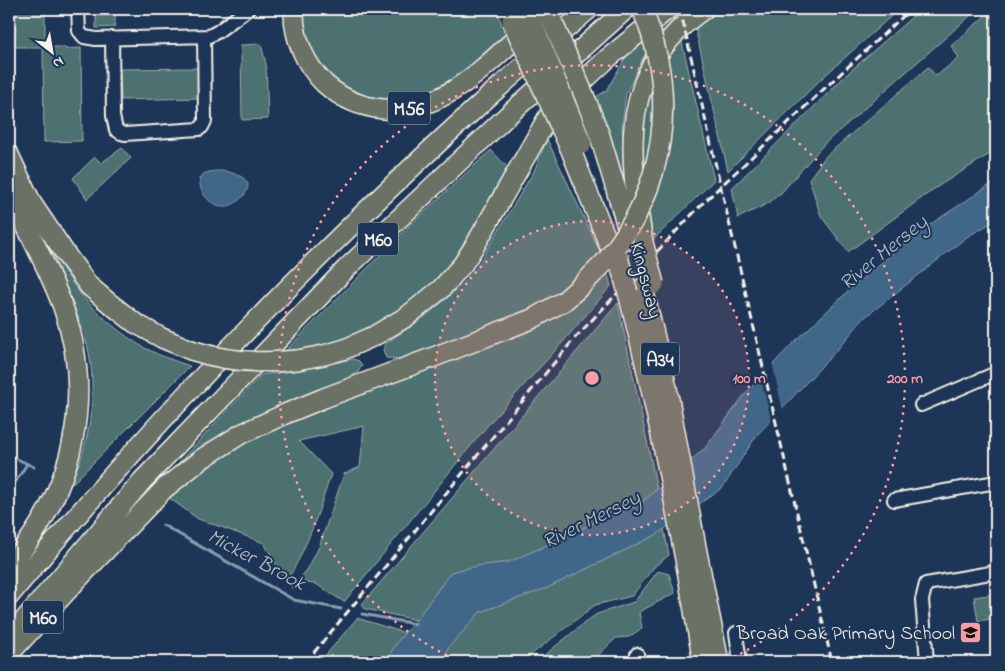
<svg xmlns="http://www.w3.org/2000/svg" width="1005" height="671" viewBox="0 0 1005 671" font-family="'Indie Flower',sans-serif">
  <rect width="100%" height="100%" fill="#1d3557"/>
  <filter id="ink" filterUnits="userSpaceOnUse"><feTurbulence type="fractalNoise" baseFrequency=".02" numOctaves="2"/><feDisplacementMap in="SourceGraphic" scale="10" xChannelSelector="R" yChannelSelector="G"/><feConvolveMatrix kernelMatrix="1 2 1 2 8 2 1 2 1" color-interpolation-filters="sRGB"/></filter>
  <g filter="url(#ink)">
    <path fill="#4d7071" stroke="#a0b0ac" d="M16,9h29v38h20v2l16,-1 1,93 -38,1 -1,-95h-28z
      M301,9h196l8,26 -28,27 -45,31 -43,9 -42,-9 -24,-21 -19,-33z
      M724,9h175l-79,71 -92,91 -33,-144 21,-15z
      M921,9h57l-154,135 -43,49 -14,11 -29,14 -6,-30 115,-114z
      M993,9h3v141l-62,39 -86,63 -27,-36 -12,-37 16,-22 103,-90 8,9 23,-18 -8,-12z
      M675,14l1,3 -30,35 -20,42 -4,32 2,22 8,53 -12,-23 -26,-80 12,-7 21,-36z
      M115,15v12l-19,1v-12z
      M681,38l33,142 -61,60 -5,-30 18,-150z
      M261,44l5,20 2,55 -26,1 -1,-75z
      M198,68l1,30 -78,2 -1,-31z
      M653,81l1,23 -3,39 -7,32 -3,-34 2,-30z
      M547,139l54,115 -13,16 -33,26 -36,20 -116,43 -17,-1 -3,-8 3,-7 37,-25 16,-13 21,-19 16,-18 58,-97z
      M122,148l9,10 -44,41 -14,-21 22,-21 6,6z
      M491,150l18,19 -26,48 -36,55 -43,38 -60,32 -62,12 128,-129z
      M49,244c8,14 15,27 24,40 15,22 50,53 74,65 13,7 28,12 43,17l-126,126c5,-10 12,-21 16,-31 14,-41 17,-90 3,-131 -10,-29 -24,-57 -34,-86z
      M607,272l4,14 -49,57 -75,83 -143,176 -28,-18 -12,-1 -13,5 16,-18 12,-23 25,-73 16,-7 4,-41 -65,15 32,33c-12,37 -24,75 -45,108l-22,-39 -43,-16 -23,-8 -30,-22 52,-41 31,-19 121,-50z
      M618,303l39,186 -17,15 -42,17 -37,18 -52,23 -31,4 -27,6 -35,48 -51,-11 -3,-5z
      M353,359l6,2 3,4 -4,7 -197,109 100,-106 38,-5z
      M664,529l5,26 -15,12 -22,29 -37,9 -67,52 -3,5h-83l7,-15 31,-35 67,-24 109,-53z
      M658,571l11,3 6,19 -36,19 3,16 -13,9 -13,1 -25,24h-55l52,-42 9,-6 37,-12z
      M996,594v24l-18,3 -4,-24z
      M357,618l48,15 -7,8 -13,21h-65z"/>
    <path fill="#416688" stroke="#899eae" d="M226,171c8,3 16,4 21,11 5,8 -9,21 -16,23 -12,4 -24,-3 -29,-14 -2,-4 -2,-8 -3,-12 5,-9 18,-8 27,-8z
      M996,181v39l-29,17 -103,81 -27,32 -80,85 -34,52 -67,48 -109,53 -67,24 -31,35 -7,15h-57l13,-21 18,-21 35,-48 27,-6 31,-4 52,-23 37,-18 42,-17 65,-56 40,-54 47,-50 65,-61 60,-50z"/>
    <path fill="#1d3557" d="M772,362l11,49 -11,12 -12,-48z"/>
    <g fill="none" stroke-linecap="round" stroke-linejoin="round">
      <path stroke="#899eae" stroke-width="3" d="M9,455l25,12
        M9,492l18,-28
        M163,525l131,75 47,9
        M362,614l53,10"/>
      <defs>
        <path id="minor" d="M78,9l1,22 5,6 12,2 113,-3 8,-4 31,-23
          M112,38l1,78 3,14 5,3 4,1 74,-5 3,-2 3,-6 -1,-84
          M921,405l75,-32
          M894,500l102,-18
          M736,633l4,29
          M637,654l2,8
          M927,662l-5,-62 4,-16 70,-12"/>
        <path id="highway" d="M294,9c-1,28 11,56 31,75 17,15 36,23 58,25 63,5 105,-47 148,-84
          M600,136l31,104
          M570,148l45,112
          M9,155l23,49 35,52 22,30 19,16 27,21 27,15 29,12
          M9,186c6,14 11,28 18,42 13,26 26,52 36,79 26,72 17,150 -22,215 -10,17 -22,32 -32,47
          M643,242c-15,-92 -25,-173 61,-233
          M643,288l24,100 30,164 22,110
          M628,293c22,86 40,173 56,261 7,36 12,72 19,108
          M297,360l27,-5 21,-6 29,-13 32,-19 35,-28 22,-25 14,-22 75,-132 55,-51 61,-50
          M9,596c147,-178 309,-345 480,-500 33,-29 66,-58 100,-87
          M9,638l133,-157 204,-212 161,-153 119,-107
          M9,654l67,-73 89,-93 38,-30 38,-24 44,-20 39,-16 115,-43 93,-36 32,-18 18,-16 23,-23"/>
      </defs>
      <use href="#minor" stroke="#f4f1e8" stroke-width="16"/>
      <use href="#highway" stroke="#f4f1e8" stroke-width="22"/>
      <use href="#minor" stroke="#1d3557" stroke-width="12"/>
      <use href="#highway" stroke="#6b7165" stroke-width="19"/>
      <path stroke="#f4f1e8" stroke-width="3" stroke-dasharray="8 4" stroke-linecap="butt" d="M680,9l38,166 114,487
        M306,662l268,-323 129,-136 123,-116 85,-78"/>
      <defs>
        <path id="highway-bridge" d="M547,9l37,86 16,41
          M527,10l55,134
          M512,21l58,127
          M643,242l11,42
          M618,257l10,36
          M605,262c61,-73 74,-166 37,-253
          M191,350c33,11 71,14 106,10"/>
      </defs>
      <use href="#highway-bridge" stroke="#f4f1e8" stroke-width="22" stroke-linecap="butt"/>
      <use href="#highway-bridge" stroke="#6b7165" stroke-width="19"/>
    </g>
  </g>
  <circle cx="592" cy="378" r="157" fill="#ff9aa2" fill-opacity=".12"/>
  <g fill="none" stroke="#ff9aa2" stroke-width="2.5" stroke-dasharray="2.5 5">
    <circle cx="592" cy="378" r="157"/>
    <path d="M460 662A313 313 0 1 1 724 662"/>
  </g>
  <defs>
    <symbol id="school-square" viewBox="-11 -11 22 22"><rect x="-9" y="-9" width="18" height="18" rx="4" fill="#ff9aa2" stroke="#1d3557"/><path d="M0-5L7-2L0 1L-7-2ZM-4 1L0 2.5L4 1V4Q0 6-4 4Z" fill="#111"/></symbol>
  </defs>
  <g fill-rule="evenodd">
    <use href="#school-square" x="958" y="620" width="25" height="25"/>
  </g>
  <g text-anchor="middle" stroke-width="4" stroke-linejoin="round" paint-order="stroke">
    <g fill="#1d3557" stroke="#b4b9bc" stroke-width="1">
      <rect x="388" y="91.5" width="42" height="33" rx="4"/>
      <rect x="358" y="222.5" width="40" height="33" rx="4"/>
      <rect x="641" y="342.5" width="38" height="33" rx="4"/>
      <rect x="23" y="600.5" width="40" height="33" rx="4"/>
    </g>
    <g font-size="19" font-weight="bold" fill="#f4f1e8">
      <text x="409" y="115">M56</text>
      <text x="378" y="246">M60</text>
      <text x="660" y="366">A34</text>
      <text x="43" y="624">M60</text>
    </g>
    <g font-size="20" fill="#f4f1e8" stroke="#1d3557">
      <text transform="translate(647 280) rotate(75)" y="7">Kingsway</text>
    </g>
    <g font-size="20" fill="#f4f1e8" stroke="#1d3557" text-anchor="end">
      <text x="955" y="639">Broad Oak Primary School</text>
    </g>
    <g font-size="21" font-style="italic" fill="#b5c0c6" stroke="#1d3557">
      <text transform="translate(883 252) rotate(-39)" y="7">River Mersey</text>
      <text transform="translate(591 519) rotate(-26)" y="7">River Mersey</text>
      <text transform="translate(257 559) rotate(28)" y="7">Micker Brook</text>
    </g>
  </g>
  <circle cx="592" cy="378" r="8" fill="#ff9aa2" stroke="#1d3557" stroke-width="2.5"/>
  <g font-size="15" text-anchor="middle" font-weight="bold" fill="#ff9aa2" stroke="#1d3557" stroke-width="4" stroke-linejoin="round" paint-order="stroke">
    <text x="749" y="383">100 m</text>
    <text x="905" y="383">200 m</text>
  </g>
  <rect width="1005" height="671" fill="none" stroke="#1d3557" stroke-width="30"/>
  <rect x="15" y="15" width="975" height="641" fill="none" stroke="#f4f1e8" stroke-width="2" filter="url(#ink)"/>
  <g transform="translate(52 52) rotate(149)" stroke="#1d3557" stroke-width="4" paint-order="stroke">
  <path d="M0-4L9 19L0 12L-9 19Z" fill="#f4f1e8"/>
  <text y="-8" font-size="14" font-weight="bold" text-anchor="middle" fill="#f4f1e8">N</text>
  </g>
</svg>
